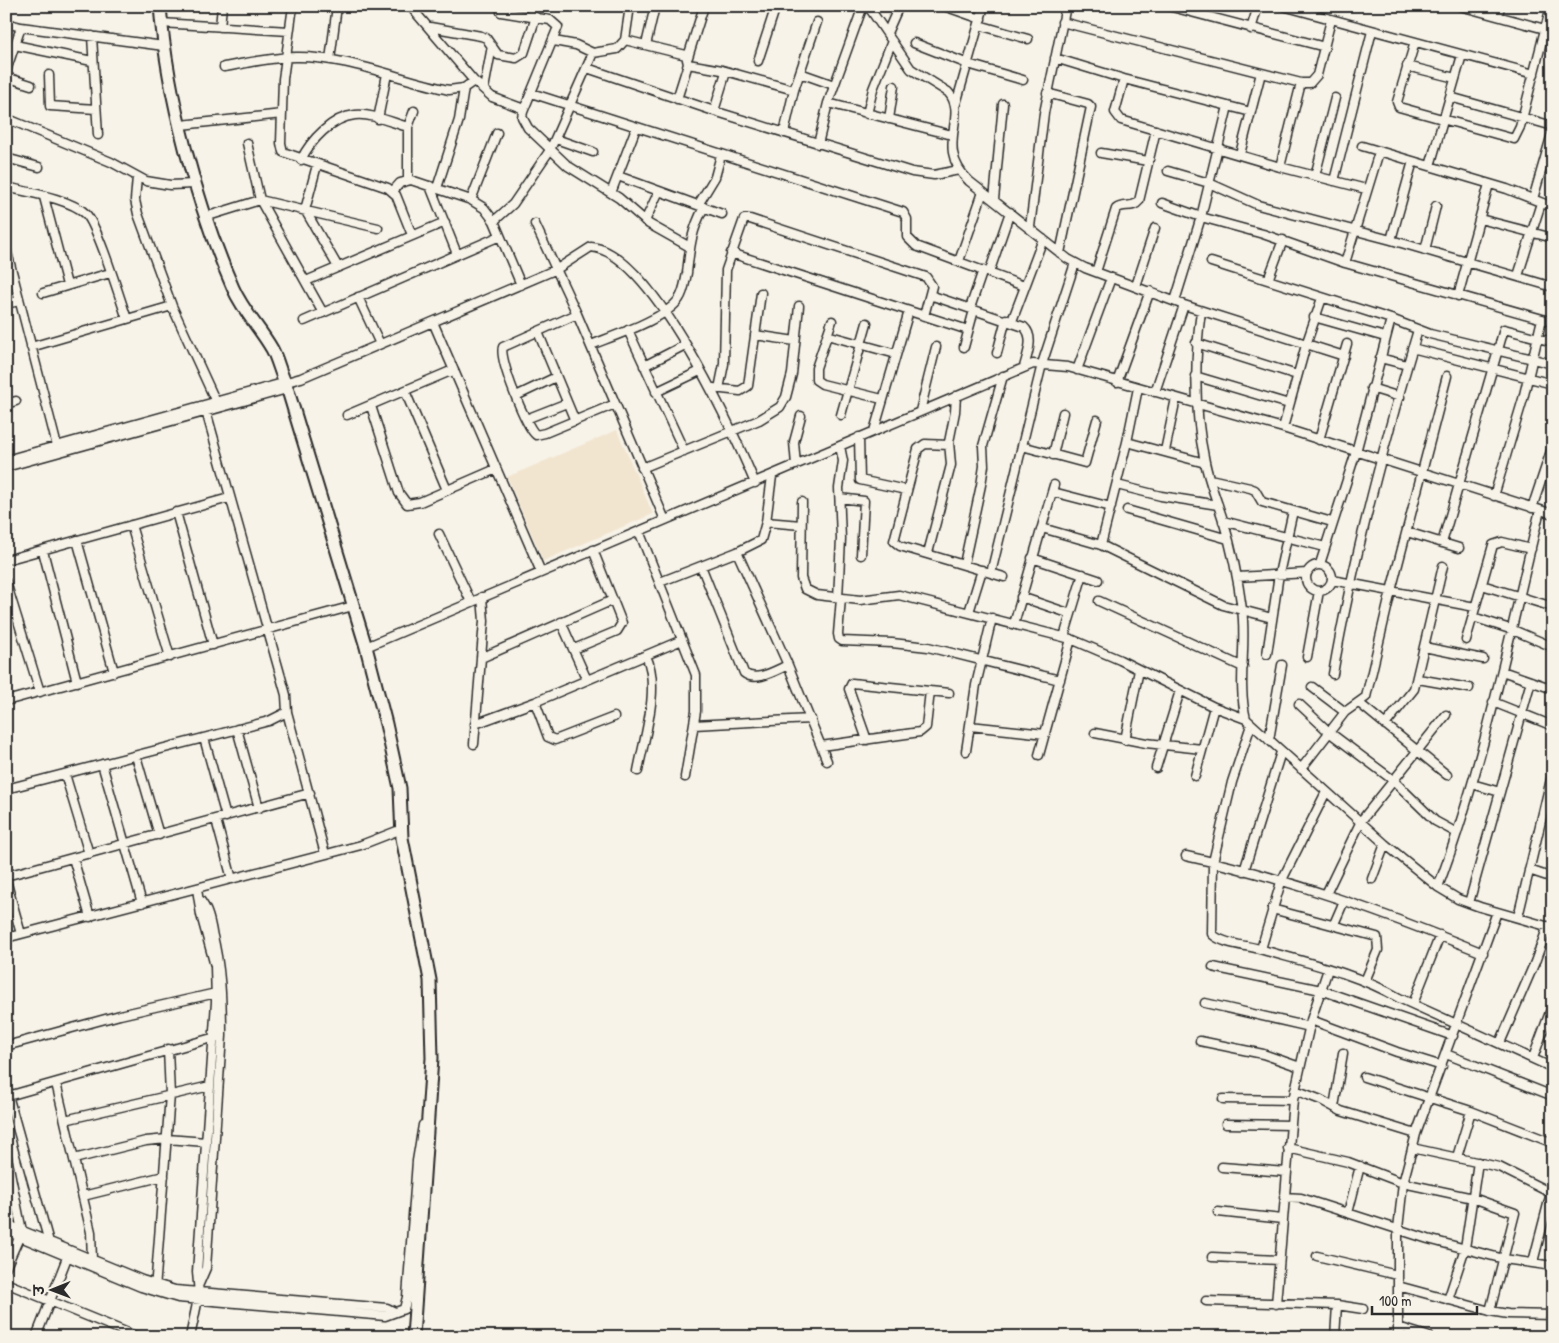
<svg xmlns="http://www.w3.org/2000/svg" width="1559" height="1343" viewBox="0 0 1559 1343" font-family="'Patrick Hand','Playpen Sans Deva',sans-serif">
  <rect width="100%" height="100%" fill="#f7f3e8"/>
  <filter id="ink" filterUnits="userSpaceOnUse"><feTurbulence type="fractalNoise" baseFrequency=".02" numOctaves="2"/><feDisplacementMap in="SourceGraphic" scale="10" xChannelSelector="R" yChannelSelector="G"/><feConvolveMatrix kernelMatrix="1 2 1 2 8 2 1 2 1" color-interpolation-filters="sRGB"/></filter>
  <g filter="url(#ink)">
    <path fill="#f2e5d0" d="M617,430l36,84 -110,47 -36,-84z"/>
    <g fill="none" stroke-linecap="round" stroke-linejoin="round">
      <defs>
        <path id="street" d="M293,6l-10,73 -2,64 2,9 105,36 8,7 16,40
          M410,6l64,75 18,16 32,12
          M868,6l43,63 37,23c22,24 -15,54 21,89l99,78 17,9 99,37 160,51
          M944,6l37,13
          M1168,6l157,41
          M1283,6l251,68
          M1460,6l85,23
          M501,12l49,8 8,7 -35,85 -1,5 6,11 40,38 51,32 30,26 39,22
          M1498,16l2,-10
          M531,17l1,-11
          M1062,22l239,61 -21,84
          M6,23l15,4 143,19
          M161,23l128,8
          M979,25l49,14
          M220,27l2,-21
          M430,27l51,9 5,2 12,17 18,3 8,-5 12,-36
          M1251,29l7,-23
          M887,33l12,-27
          M92,36l6,99
          M625,40l5,-34
          M554,41l22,4 17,8
          M1415,42l-18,60 2,5 115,32 6,-12 31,-121
          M914,43l54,21 55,16
          M15,45l77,16
          M646,45l9,-39
          M688,57l16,-51
          M1055,58l69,21 127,33
          M330,60l7,-54
          M758,61l18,-55
          M688,64l34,6 72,20
          M1407,66l48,12
          M224,67c24,-4 48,-10 72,-10 50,-1 104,23 153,33l15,-2 10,-7
          M587,68l127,43 198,61 22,3 25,-5
          M6,71l15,-44
          M800,73l34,12
          M49,75l1,31 46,3
          M6,77l25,8
          M1124,79l-9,33 6,8 159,47 86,22
          M1301,83h9l7,-8 14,-55
          M484,89l8,-43
          M531,93l372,119 4,7v18l9,9 108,40
          M1047,93l41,11 3,3 -31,146
          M1450,97l103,29
          M828,103l124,32
          M956,104l28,-98
          M714,111l12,-39
          M867,114l6,-25 19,-48
          M6,118l105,44 35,19 24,4 25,-1
          M378,119l9,-45
          M889,119l5,-33
          M181,125l101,-11
          M784,133l10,-43 23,-68
          M556,139l37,13
          M247,143l13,57 63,113
          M818,144l10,-41 35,-97
          M1362,146l145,43 46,18
          M1101,153l47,8
          M1240,154l21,-81
          M6,158l33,9
          M301,160c9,-19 31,-43 54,-45 16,-2 38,8 53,12
          M317,165l-12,45 33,57
          M1430,166l32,-111
          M1168,171l41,12 49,22 133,35 162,47
          M618,176l104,38
          M1315,176l20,-78
          M137,177l-2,23 3,14 34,92 44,96
          M408,180v-53l6,-16
          M1334,181l38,-150
          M430,186l27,68
          M6,187c21,5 65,12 80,27 12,12 34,85 41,105
          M437,188l22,-68 5,-32
          M393,191l7,-8 11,-3 60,20 13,8 10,13 27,64
          M611,193l25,-65
          M44,197l23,88
          M1533,199l20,-69
          M471,200l26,-67
          M994,200l9,-96
          M1162,203l39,14 62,17 82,29 208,59
          M698,205l17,-28 6,-22
          M205,217l55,-17 118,28
          M1480,219l73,19
          M494,221l19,-17 37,-54 43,-97 24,-4 8,-9 61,15 2,9 -11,35
          M645,221l14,-30
          M535,224l42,90 88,206
          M1030,227l14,-114 22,-107
          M1391,240l22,-79
          M6,248l51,198
          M1425,250l11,-44
          M731,253l237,77
          M959,261l24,-69
          M1211,262l180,57 39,15 123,30
          M1345,263l34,-111
          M1096,272l20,-63c7,-6 17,0 23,-8l17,-71
          M989,273l21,-61
          M1518,276l23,-73
          M1268,280l15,-40
          M306,281l139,-59
          M1136,286l19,-58
          M43,293l67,-20
          M930,295l94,32c11,10 3,28 0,40
          M1458,296l31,-112
          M358,297l22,47
          M1175,301l26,-84 27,-111
          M6,304l13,-3
          M970,308l13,-38
          M1201,311c-7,51 -7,100 4,151 4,20 12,39 18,58 9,29 15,59 19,89 5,36 -5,74 4,110l139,125 53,43 20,12 22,8 73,21
          M577,314l-74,33c-5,11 23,80 33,88l9,-2 70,-29
          M1314,317l71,20
          M304,321l196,-85
          M832,321l-16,47v12l6,4 60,15
          M1012,321l31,-82
          M433,322l108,250
          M628,330l56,121
          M538,332l37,89
          M755,335l40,6
          M827,335l69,19
          M1196,343l101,32
          M591,345c22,-9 75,-26 88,-46 5,-7 6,-17 8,-26 3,-27 4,-41 17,-66
          M31,347l141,-41
          M964,347l10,-37
          M1412,348l141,36
          M997,353l9,-34
          M1380,358l27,7
          M644,366l41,-21
          M1077,370l34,-92
          M1195,376l94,28
          M1117,382l33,-91
          M713,388l27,3 8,-5 13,-93
          M1371,388l29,9
          M719,389l5,-25 2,-94 18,-51h6l176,58 6,9 -8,30
          M405,391l42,99
          M656,392l44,-21
          M1155,392l29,-87
          M516,396l40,-19
          M6,404l10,-3
          M371,406l28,87 8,11 13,-2 76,-33
          M920,411l16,-64
          M347,415l106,-45
          M841,415l26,-92
          M526,419l41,-16
          M1283,428l23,-83 16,-47
          M874,431l35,-120
          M859,437l1,43 46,10
          M1319,440l28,-96
          M1127,442l78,21
          M949,445l-24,-1 -7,5 -24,92 6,5 104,31
          M1022,446l63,17 12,-43
          M1165,451l11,-53
          M1053,455l10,-42
          M6,460l295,-82 256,-109 34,-22c61,5 142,184 164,236
          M796,465l-2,-23 7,-26
          M6,467l281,-78
          M642,468l117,-48 21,-13 6,-10 6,-23 7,-68
          M1210,479l40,9 5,2 7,12 70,20
          M1117,485l44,11 57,9
          M1053,492l58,15
          M1494,496l29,-97 19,-80
          M840,498l24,3 -3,54
          M802,502l-1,76 4,11 12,6 43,5 39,-5 172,44 49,21 94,47 32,12
          M1532,508l21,-63
          M1127,510l101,29
          M176,512l37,133
          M1223,521l102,26
          M766,522l35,3
          M131,525l39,132
          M1042,528l59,17 122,60 49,13
          M639,531l57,144v36l-11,66
          M1407,532l52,16
          M439,534l32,68
          M77,540l37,132
          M1442,543l62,-214 49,13
          M1101,545l26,-103 11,-54
          M43,551l34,131
          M737,552l51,113 39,96
          M928,553l23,-88 -2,-23 6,-30 1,-16
          M1032,558l66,22
          M6,560l223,-62
          M964,564l17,-79 3,-19 -1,-20 20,-70
          M1320,564l36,-112 35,-133
          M1306 578a13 13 0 1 1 26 0a13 13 0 1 1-26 0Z
          M701,566l43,107c12,10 32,-3 44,-8
          M991,573l51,-209 33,-101
          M1237,577l70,-4
          M1332,580l143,27
          M6,582l34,110
          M660,582l77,-30 24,-12 5,-18 6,-46
          M1482,585l71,22
          M1021,597l50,17
          M838,598l3,-59 -2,-51 4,-27 -3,-15
          M841,598l-3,36 1,5 3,2 50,2 36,4 132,33
          M1099,601l144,66
          M969,612l13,-42
          M1473,617l40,13 40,17
          M561,622l26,58
          M1014,624l40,-139
          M1064,637l19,-63
          M1466,640l27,-95 9,-3 29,7
          M366,647l667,-283 35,3 215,61 270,86
          M1424,647l59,12
          M574,649l43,-18 5,-8 -29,-73
          M1267,654l12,-80 14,-63
          M1307,657l12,-66
          M481,658l132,-58
          M1502,671l51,18
          M1333,674c20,-116 51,-231 85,-344
          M1418,679l51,9
          M1312,687l33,25
          M6,701l347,-95
          M535,702l13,35 7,3 59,-23
          M1493,702l60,24
          M1359,703l88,72
          M1299,704l30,28 64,48 42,41 22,12
          M287,712l38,142
          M475,724l60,-22 147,-62
          M694,725l117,-6
          M1251,725l-19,57 -19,80 -1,72c12,11 36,11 51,16 46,13 95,24 136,48l154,70
          M1385,725l29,-36 29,-123
          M970,726l75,8
          M237,729l22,79
          M1095,733l51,10 56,6
          M204,738l22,79
          M867,740l-18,-51 3,-6 97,10
          M1125,740l14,-70
          M1269,740l13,-75
          M474,744l10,-123 -2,-24
          M821,746l99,-14 6,-5 4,-36
          M966,751l10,-66 16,-67
          M1039,755l32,-116
          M136,756l23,79
          M102,764l40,139
          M1156,768l24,-77
          M1301,769l44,-57 21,-15 25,-106 56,-215
          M638,771c6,-33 23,-84 8,-115
          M65,774l24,80
          M1195,776l19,-69
          M1472,784l28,8
          M6,789l263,-68 18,-9 -1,-17 -80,-284
          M216,820l16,59
          M1186,856c102,22 201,58 297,97
          M73,858l17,59
          M1529,870l24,8
          M1244,871l37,-119
          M6,876l304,-83
          M1372,879l13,-35
          M6,880l15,54
          M1438,887c46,-122 71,-251 102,-377
          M1326,894l35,-73 85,-106
          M1469,903l62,-222
          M1272,909l105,28 1,13 -13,31
          M1518,917l35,-146
          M1334,924l10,-23
          M6,938l355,-93 41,-16
          M1261,949l20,-67 45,-90
          M1213,967l108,23 132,46
          M1205,1003l105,24
          M1413,1004l27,-69
          M1311,1020l86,32 45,14
          M1200,1041l63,13 37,13
          M1500,1043l35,-81 13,-36
          M6,1046l114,-31 96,-22
          M1446,1054l107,42
          M1533,1058l20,-54
          M1364,1077l107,34 82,32
          M56,1083l35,149 1,28
          M6,1088l43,154
          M1295,1090l26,10 20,11 75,23
          M6,1099l2,-3 211,-60
          M1223,1099l70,1
          M1334,1107l9,-54
          M65,1120l145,-34
          M1226,1124l65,1
          M1288,1148l60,14 55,21 70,15 42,15 -25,98
          M1412,1148l87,19 52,26
          M6,1152l16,79 -16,36
          M1457,1157l14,-46
          M74,1159l72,-18 21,-2 39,3
          M1222,1167l64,5
          M83,1196l81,-20
          M1284,1197l17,1 127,41 76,20 49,7
          M1218,1212l64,7
          M1348,1213l12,-47
          M6,1224l136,56 33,10 212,18 8,4
          M6,1231l135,56 37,11 207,18 19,-7 3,-12 10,-136 6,-36
          M1317,1256l80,19
          M1212,1257l67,3
          M1533,1262l20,-77
          M6,1283l132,54
          M199,1284l7,-16 16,-232c0,-36 -1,-69 -10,-104 -2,-11 -4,-22 -12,-32
          M1398,1286l92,25 18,3 45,1
          M155,1290l15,-195 -2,-46
          M1448,1300l17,-52 13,-86
          M1206,1301l131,4 26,4
          M1276,1304l17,-204 18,-80 17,-51
          M1398,1327l32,10
          M36,1337l32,-82
          M190,1337l9,-43 -2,-22 19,-270 -1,-36 -14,-51 -4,-26
          M1335,1337l2,-32
          M1398,1337v-108l5,-46 13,-49 81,-222"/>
        <path id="secondary" d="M160,6c7,90 37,200 73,282 10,23 27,40 39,61 6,11 8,24 14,35l80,263 20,77 14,64 2,50 28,142 2,78 -19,279"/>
      </defs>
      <use href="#street" stroke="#2b2b2b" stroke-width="11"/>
      <use href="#secondary" stroke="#2b2b2b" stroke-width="15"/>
      <use href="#street" stroke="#f7f3e8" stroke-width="8"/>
      <use href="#secondary" stroke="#f7f3e8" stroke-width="11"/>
    </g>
  </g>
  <rect width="1559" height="1343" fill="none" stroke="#f7f3e8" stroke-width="25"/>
  <rect x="12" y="12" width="1534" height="1318" fill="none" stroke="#2b2b2b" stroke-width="2" filter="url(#ink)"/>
  <g transform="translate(52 1290) rotate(269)" stroke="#f7f3e8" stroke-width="4" paint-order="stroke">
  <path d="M0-4L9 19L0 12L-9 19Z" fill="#2b2b2b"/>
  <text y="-8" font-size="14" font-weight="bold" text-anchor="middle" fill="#2b2b2b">उ</text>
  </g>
  <path d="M1372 1306v8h105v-8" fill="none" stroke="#2b2b2b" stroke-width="2.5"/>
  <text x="1379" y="1306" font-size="15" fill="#2b2b2b" stroke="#f7f3e8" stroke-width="4" paint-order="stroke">100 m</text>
</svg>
